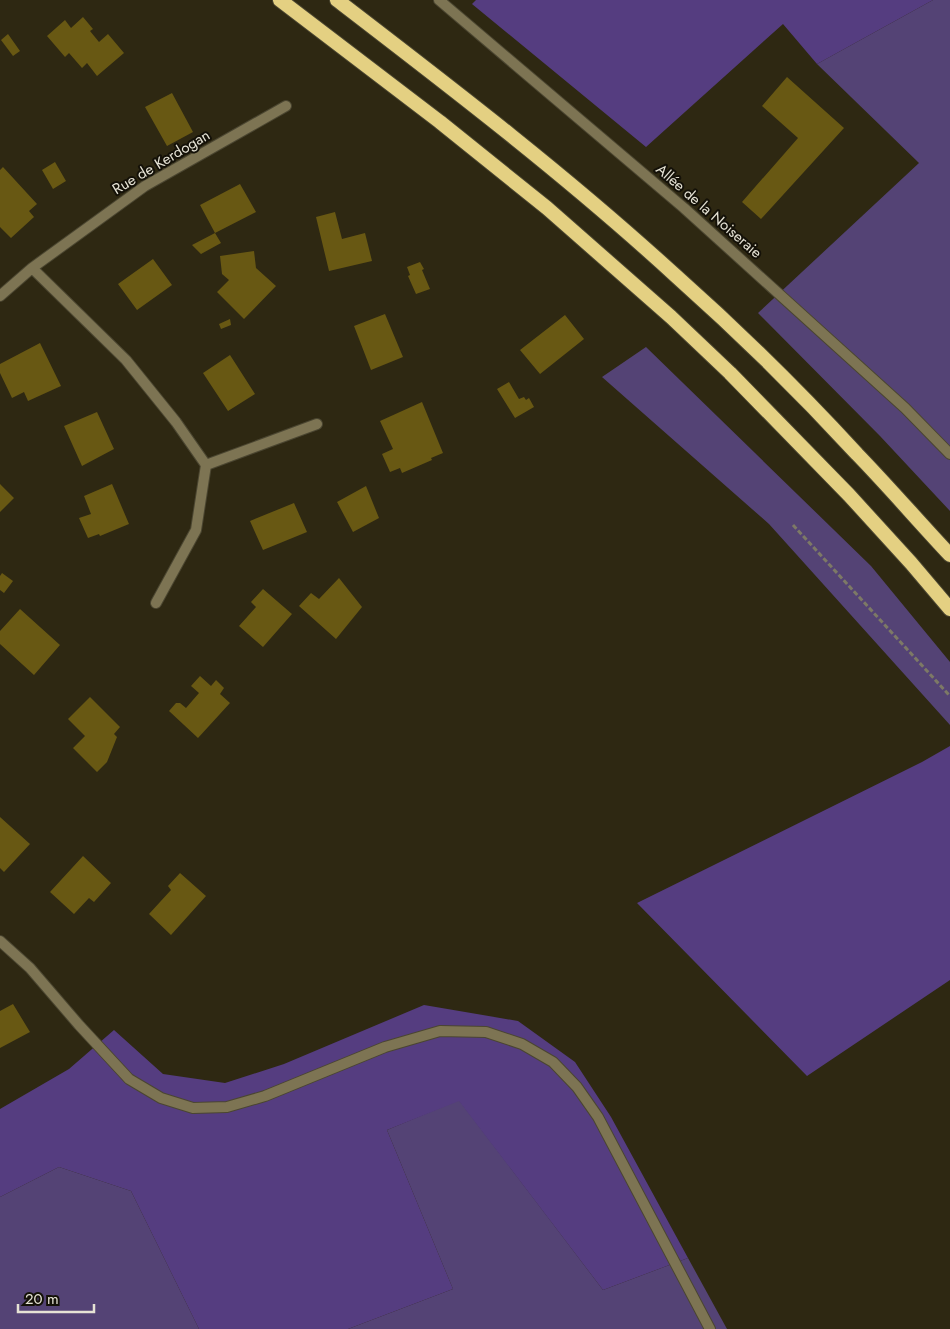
<svg xmlns="http://www.w3.org/2000/svg" width="950" height="1329" viewBox="0 0 950 1329" font-family="Jost,sans-serif">
  <rect width="100%" height="100%" fill="#2e2812"/>
  <path fill="#544375" d="M933,0h17v511l-70,-75 -122,-123 161,-150 -102,-99z
    M646,347l225,219 79,96v63l-181,-201 -167,-147z
    M459,1100l144,190 85,-32 39,71h-379l105,-40 -66,-159z
    M59,1167l72,24 68,138h-199v-132z"/>
  <path fill="#553d80" d="M476,0h457l-116,64 -34,-40 -137,123 -174,-143z
    M950,746v234l-143,96 -170,-173 285,-141z
    M424,1005l94,16 57,41 36,55 77,141 -85,32 -144,-189 -72,29 66,159 -105,40h-149l-68,-138 -72,-24 -59,30v-88l69,-40 45,-39 49,44 62,9 59,-19z"/>
  <path fill="#685813" d="M83,17l10,12 -3,2 9,11 9,-8 16,19 -27,23 -10,-13 -5,5 -13,-15 -4,4 -18,-21 18,-16 6,8z
    M8,34l12,17 -7,5 -12,-16z
    M787,77l57,51 -83,91 -19,-17 56,-64 -36,-32z
    M172,93l21,39 -26,14 -22,-39z
    M55,162l11,19 -13,8 -11,-19z
    M3,167l34,37 -8,7 5,6 -23,21 -11,-11v-57z
    M240,184l16,28 -41,21 -15,-28z
    M335,212l7,27 23,-6 7,28 -43,10 -13,-54z
    M215,233l6,10 -20,11 -9,-9z
    M254,251l2,17 20,18 -32,33 -27,-27 12,-12 -7,-6 -2,-18z
    M153,259l19,26 -35,25 -19,-26z
    M420,262l4,7 -2,1 8,19 -14,5 -8,-18 2,-1 -3,-8z
    M385,314l18,43 -32,13 -17,-44z
    M565,315l19,24 -44,35 -20,-24z
    M230,319l1,6 -10,4 -2,-5z
    M40,343l21,43 -33,15 -4,-9 -12,6 -12,-25v-9z
    M230,355l25,39 -27,17 -25,-38z
    M509,382l10,17 5,-2 2,3 3,-2 5,9 -19,11 -18,-29z
    M422,402l21,51 -12,5 1,2 -30,13 -2,-5 -10,4 -8,-18 11,-5 -13,-28z
    M97,412l17,37 -32,17 -18,-40z
    M0,484l14,14 -14,14z
    M112,484l17,40 -29,12 -1,-2 -11,4 -9,-20 12,-4 -7,-18z
    M366,486l13,32 -26,14 -16,-30z
    M294,503l13,29 -44,18 -13,-29z
    M2,573l11,8 -9,12 -4,-3v-14z
    M339,578l23,29 -26,32 -37,-33 12,-13 8,6z
    M263,589l29,25 -29,33 -24,-21 17,-19 -5,-5z
    M20,609l40,36 -26,30 -34,-31v-13z
    M200,676l11,10 5,-6 8,8 -4,6 10,9 -32,35 -29,-27 7,-8h4l6,5 13,-15 -8,-7z
    M90,697l30,30 -6,7 3,3 -10,25 -10,10 -24,-24 12,-12 -17,-17z
    M0,817l30,27 -26,28 -4,-4z
    M83,856l28,27 -17,19 -5,-4 -15,16 -24,-22z
    M180,873l26,23 -35,39 -22,-21 22,-24 -3,-4z
    M13,1004l17,28 -30,16v-37z"/>
  <g fill="none" stroke-linecap="round" stroke-linejoin="round">
    <defs>
      <path id="minor" d="M439,0l245,208 221,200 45,46
        M32,268l94,92 50,62 30,43 -10,65 -40,73
        M0,296l32,-28 113,-82 141,-80
        M206,465l111,-41"/>
      <path id="tertiary" d="M0,941l30,27 49,57 50,54 32,19 32,10 34,-1 38,-11 120,-49 55,-16 46,1 36,12 31,18 24,25 21,30 112,212"/>
      <path id="trunk" d="M280,0l160,122 107,86 124,109 59,56 119,122 62,68 39,46
        M337,0c116,89 231,177 339,276 63,56 124,116 181,178 32,33 62,68 93,101"/>
    </defs>
    <use href="#minor" stroke="#4b4631" stroke-width="12"/>
    <use href="#tertiary" stroke="#4b4631" stroke-width="12"/>
    <use href="#trunk" stroke="#4b4631" stroke-width="16"/>
    <path stroke="#7d7966" stroke-width="3" stroke-dasharray="5 2.5" stroke-linecap="butt" d="M793,525l157,171"/>
    <use href="#minor" stroke="#7d7453" stroke-width="10"/>
    <use href="#tertiary" stroke="#7d7453" stroke-width="10"/>
    <use href="#trunk" stroke="#e4d082" stroke-width="14"/>
  </g>
  <g text-anchor="middle" stroke-width="4" stroke-linejoin="round" paint-order="stroke">
    <g font-size="15" fill="#e6e3d5" stroke="#141108">
      <text transform="translate(161 162) rotate(-31)" y="5">Rue de Kerdogan</text>
      <text transform="translate(709 211) rotate(41)" y="5">Allée de la Noiseraie</text>
    </g>
  </g>
  <path d="M18 1304v8h76v-8" fill="none" stroke="#e6e3d5" stroke-width="2.5"/>
  <text x="25" y="1304" font-size="15" fill="#e6e3d5" stroke="#141108" stroke-width="4" paint-order="stroke">20 m</text>
</svg>
